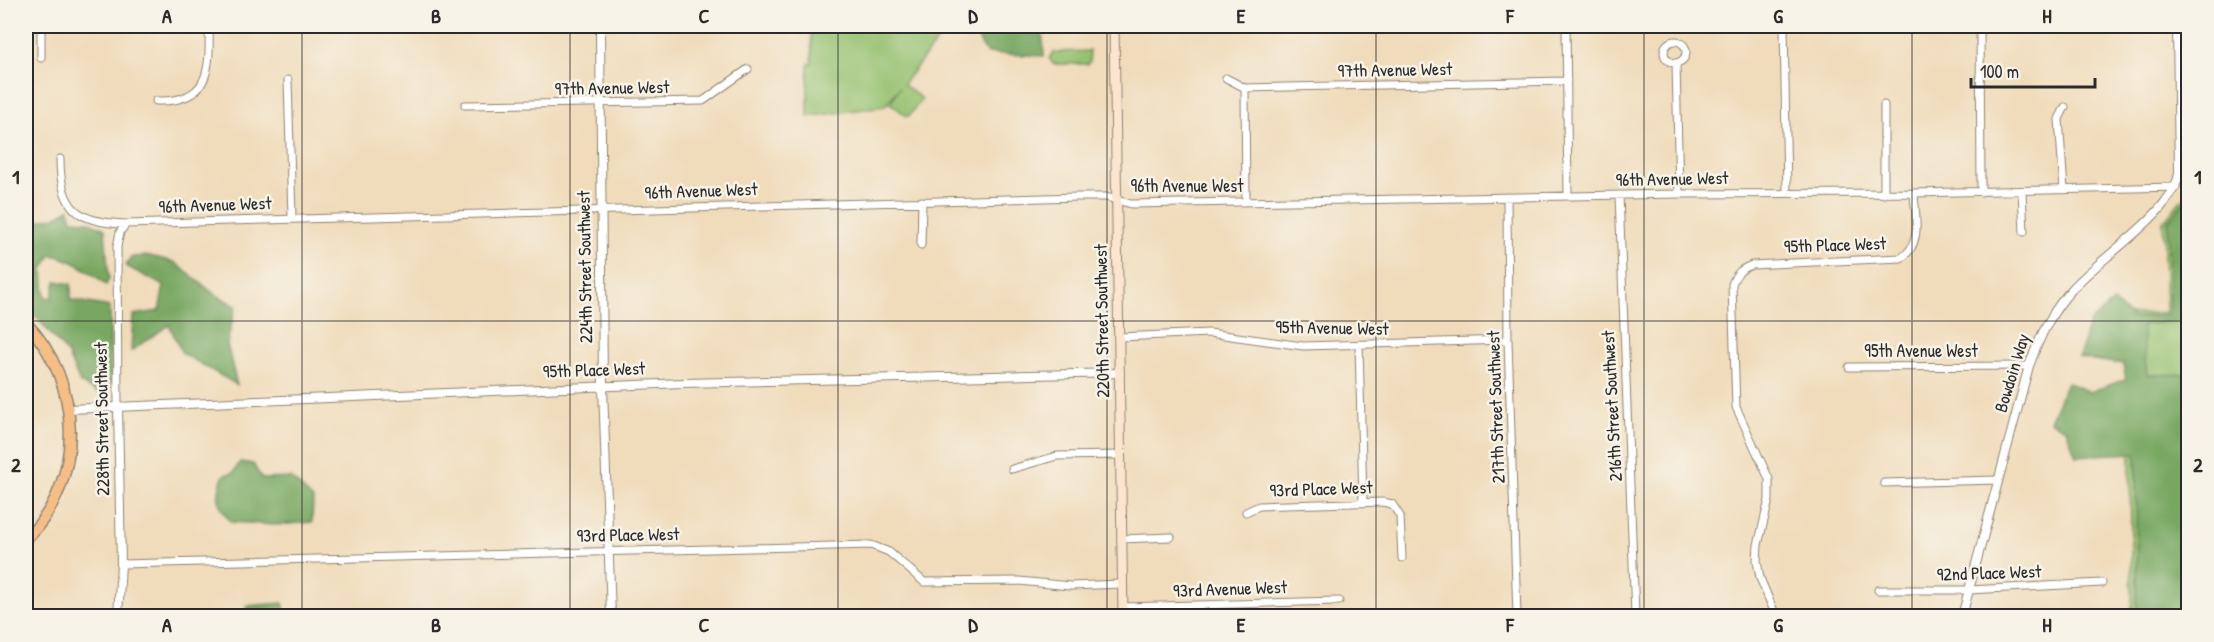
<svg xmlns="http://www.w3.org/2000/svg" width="2214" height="642" viewBox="0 0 2214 642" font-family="'Patrick Hand',sans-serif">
  <rect width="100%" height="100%" fill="#f7f3e8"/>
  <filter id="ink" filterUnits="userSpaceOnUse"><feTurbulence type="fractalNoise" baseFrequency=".0167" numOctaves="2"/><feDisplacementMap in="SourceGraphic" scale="12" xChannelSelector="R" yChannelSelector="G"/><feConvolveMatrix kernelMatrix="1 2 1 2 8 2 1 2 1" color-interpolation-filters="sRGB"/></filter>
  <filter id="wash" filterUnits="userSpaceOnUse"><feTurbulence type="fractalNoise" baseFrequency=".008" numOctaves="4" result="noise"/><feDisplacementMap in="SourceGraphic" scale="24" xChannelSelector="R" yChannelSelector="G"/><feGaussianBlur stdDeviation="1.35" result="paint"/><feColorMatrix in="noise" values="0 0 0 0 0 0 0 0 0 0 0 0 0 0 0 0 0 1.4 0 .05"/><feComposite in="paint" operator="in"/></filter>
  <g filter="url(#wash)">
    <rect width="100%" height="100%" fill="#f0dbba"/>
    <path fill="#95c16f" stroke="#60764d" stroke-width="1.5" d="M811,26h138l-46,58 19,15 -13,17h-2l-17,-13 10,-16 -15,19 -77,11v-53l4,-1z
      M1089,51l1,10 -2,3h-35l-4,-6 5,-6z
      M2188,192v424h-56l-4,-301 38,-3 -3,-90z"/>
    <path fill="#78a762" stroke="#526946" stroke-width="1.5" d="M971,26h35l1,4 35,-1 2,27 -58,-3z
      M2188,198v121l-46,6 5,50 41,-1v242h-51l-1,-163 -60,3 -10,-27 -16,-8 17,-39 22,10 37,-13 -3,-15 -44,-6 10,-35 24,-21 19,16 37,-3 -1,-94z
      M26,205l2,18 27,-6 14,-8 3,11 16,1 17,8 4,50 -3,6c-14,-13 -37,-28 -55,-30l-8,14 2,28 7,1 4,-17 15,3v16l39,7 1,73 -4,12 -9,1 -18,-10 -13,-30 -41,-48z
      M150,256l24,6 42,33 20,11 -9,38 10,41 -55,-32 -13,-28 -38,26 2,-36 26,-4 5,-25 -38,-20 5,-9z
      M240,462l13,2 9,15 29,-1 22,21 -1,23 -36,3 -45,-3c-14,-16 -16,-27 -7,-47l9,-2z
      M283,603l3,13h-42l3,-10z"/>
  </g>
  <g filter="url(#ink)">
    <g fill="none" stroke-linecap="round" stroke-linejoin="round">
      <defs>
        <path id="minor" d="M41,26v32
          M1566,26l2,169
          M1784,26l3,167
          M1980,26l1,166
          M1664 52a11 11 0 1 1 22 0a11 11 0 1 1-22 0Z
          M1676,63l3,131
          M1226,78l19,10 322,-7
          M288,80l4,138
          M1245,88l1,114
          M156,101c54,2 54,-31 53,-75
          M465,105l238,-4 45,-32
          M60,159c0,50 18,64 66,65l952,-27h28l25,7 548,-10 235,-1 262,-6
          M2064,190l-5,-71 6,-12
          M2022,191l2,41
          M1884,194v-89
          M1619,195l16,421
          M1507,197l1,143 9,276
          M921,245l1,-44
          M1119,337l90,-4 94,13 205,-6
          M1359,345l4,158
          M1849,367l180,-1
          M118,406l-1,-159 3,-15 6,-8
          M1012,469l45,-13 64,-1
          M1884,483l114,-3
          M1246,512l13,-6 124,-4 9,2 8,12 2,42
          M1121,539l50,-2
          M121,564l750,-19 18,7 35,30 95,-1 51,5 52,-2
          M1878,590h91l133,-7
          M1123,607l216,-6
          M1776,616l-16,-38 -3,-17 1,-16 11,-45v-21l-33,-72 -4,-122c3,-11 9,-16 20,-20l149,-7c22,-13 14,-43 13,-65"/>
        <path id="tertiary" d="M600,26l3,361 8,229
          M69,409l614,-26 437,-10
          M118,616l3,-52 -3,-158
          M1962,616l67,-250c11,-30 23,-56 45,-79 27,-30 100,-75 105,-114l-2,-147"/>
        <path id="secondary" d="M1114,26l9,590"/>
        <path id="primary" d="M26,323c56,58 61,157 0,216"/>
      </defs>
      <use href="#minor" stroke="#8e8372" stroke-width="9"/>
      <use href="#tertiary" stroke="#8e8372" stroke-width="10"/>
      <use href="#secondary" stroke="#8e8372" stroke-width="11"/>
      <use href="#primary" stroke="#8e8372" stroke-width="13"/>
      <use href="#minor" stroke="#fff" stroke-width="7"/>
      <use href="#tertiary" stroke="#fff" stroke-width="8"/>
      <use href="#secondary" stroke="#fbe5cf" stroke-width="9"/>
      <use href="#primary" stroke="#f6be87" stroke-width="10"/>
    </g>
  </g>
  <path fill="none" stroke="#2b2b2b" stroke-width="1.5" stroke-opacity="0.55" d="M302,26v590M570,26v590M838,26v590M1107,26v590M1376,26v590M1644,26v590M1912,26v590M26,321h2162"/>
  <g text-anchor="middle" stroke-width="5" stroke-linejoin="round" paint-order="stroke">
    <g font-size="18" fill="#2b2b2b" stroke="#f7f3e8">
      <text transform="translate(1395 70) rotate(-1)" y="6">97th Avenue West</text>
      <text transform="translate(612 88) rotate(-1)" y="6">97th Avenue West</text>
      <text transform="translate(1672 179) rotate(-1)" y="6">96th Avenue West</text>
      <text x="1187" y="192">96th Avenue West</text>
      <text transform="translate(701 191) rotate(-2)" y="6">96th Avenue West</text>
      <text transform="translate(215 205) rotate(-2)" y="6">96th Avenue West</text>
      <text transform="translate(1835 245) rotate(-2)" y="6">95th Place West</text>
      <text transform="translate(585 267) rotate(-91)" y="6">224th Street Southwest</text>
      <text transform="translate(1102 321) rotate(-91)" y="6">220th Street Southwest</text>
      <text transform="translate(1332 328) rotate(1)" y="6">95th Avenue West</text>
      <text x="1921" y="357">95th Avenue West</text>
      <text transform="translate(594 370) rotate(-2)" y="6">95th Place West</text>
      <text transform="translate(2012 373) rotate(-73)" y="6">Bowdoin Way</text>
      <text transform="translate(1612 406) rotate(-93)" y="6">216th Street Southwest</text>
      <text transform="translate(1496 407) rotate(-92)" y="6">217th Street Southwest</text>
      <text transform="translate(102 419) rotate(-91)" y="6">228th Street Southwest</text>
      <text transform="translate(1321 489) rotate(-2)" y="6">93rd Place West</text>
      <text transform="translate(628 535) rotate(-1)" y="6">93rd Place West</text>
      <text transform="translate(1989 573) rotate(-2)" y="6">92nd Place West</text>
      <text transform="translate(1230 589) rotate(-2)" y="6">93rd Avenue West</text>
    </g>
  </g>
  <rect width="2214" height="642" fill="none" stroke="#f7f3e8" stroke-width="66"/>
  <path d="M1971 78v9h124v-9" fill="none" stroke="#2b2b2b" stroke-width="3"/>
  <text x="1980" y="78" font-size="18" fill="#2b2b2b" stroke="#f7f3e8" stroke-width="4.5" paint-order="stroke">100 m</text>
  <rect x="33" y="33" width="2148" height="576" fill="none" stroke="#2b2b2b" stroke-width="2"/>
  <g font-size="20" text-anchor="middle" font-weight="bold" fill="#2b2b2b">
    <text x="167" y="23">A</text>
    <text x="436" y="23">B</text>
    <text x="704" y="23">C</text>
    <text x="973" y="23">D</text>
    <text x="1241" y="23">E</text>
    <text x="1510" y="23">F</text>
    <text x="1778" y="23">G</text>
    <text x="2047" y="23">H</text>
    <text x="16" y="184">1</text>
    <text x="2198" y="184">1</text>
    <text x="16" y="472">2</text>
    <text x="2198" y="472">2</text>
    <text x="167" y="632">A</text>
    <text x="436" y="632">B</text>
    <text x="704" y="632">C</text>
    <text x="973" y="632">D</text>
    <text x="1241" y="632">E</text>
    <text x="1510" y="632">F</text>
    <text x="1778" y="632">G</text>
    <text x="2047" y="632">H</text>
  </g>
</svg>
